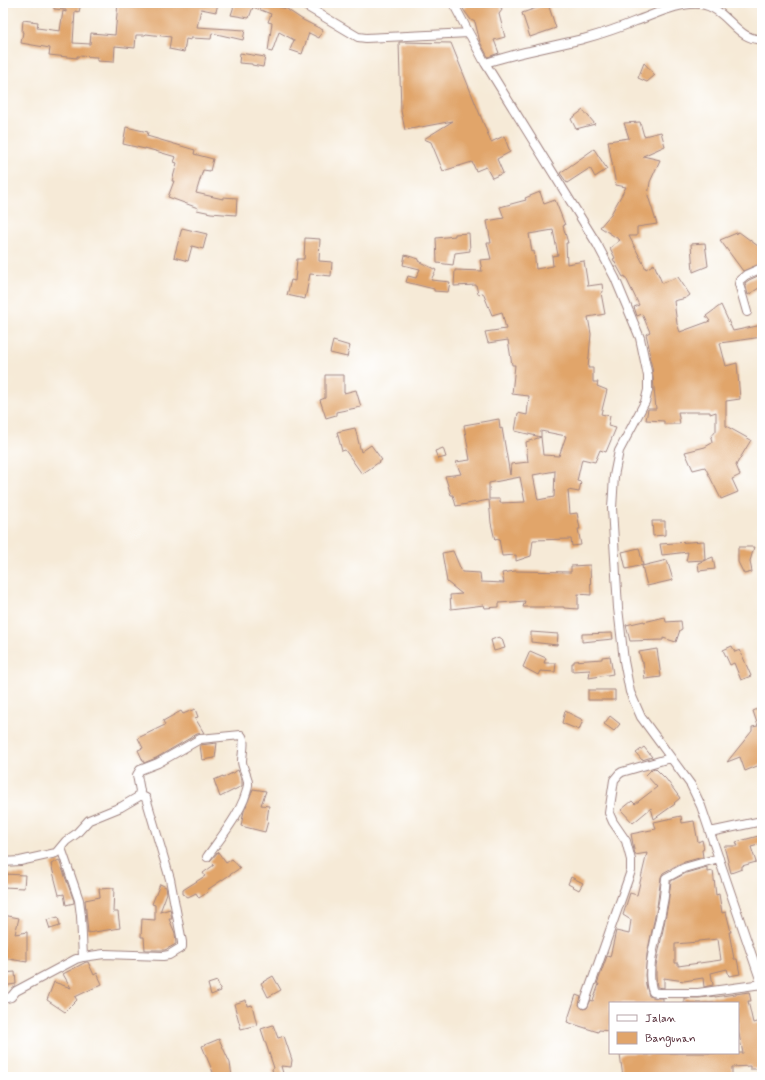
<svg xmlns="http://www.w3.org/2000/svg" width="765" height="1080" viewBox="0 0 765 1080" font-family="Mynerve,sans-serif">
  <rect width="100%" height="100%" fill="#fff"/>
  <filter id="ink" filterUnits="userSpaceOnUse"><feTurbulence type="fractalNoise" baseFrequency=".025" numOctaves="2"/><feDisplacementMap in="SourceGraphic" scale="8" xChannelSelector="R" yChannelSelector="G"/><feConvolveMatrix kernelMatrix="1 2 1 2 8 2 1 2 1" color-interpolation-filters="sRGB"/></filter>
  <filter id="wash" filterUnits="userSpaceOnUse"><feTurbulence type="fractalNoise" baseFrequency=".012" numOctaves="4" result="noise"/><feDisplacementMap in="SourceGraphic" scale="16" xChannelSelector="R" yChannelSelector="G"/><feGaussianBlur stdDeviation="0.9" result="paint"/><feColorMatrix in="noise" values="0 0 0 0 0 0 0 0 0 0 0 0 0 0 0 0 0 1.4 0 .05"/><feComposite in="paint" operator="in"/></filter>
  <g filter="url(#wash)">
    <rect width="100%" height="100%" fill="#f6ead7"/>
    <g id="blocks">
      <path fill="#e1a56b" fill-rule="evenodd" d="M54,3h27l-2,9 -4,-1 -2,32 17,1 1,-11 24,2 3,-32 67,1v-1h33l-2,9 -15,-3 -4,18 48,3 -2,10 -31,-7 -1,6 -20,-1v2l-5,-1 -2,13 -15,-3 2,-12 -25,-3 -1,1h-9l-1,13 -20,-2 -1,16 -17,-1v-4l-20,-1v2l-28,-3 1,-7 -29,-5 2,-11h-1l1,-12 15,2 -1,6 23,3 3,-20 3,1v-2l-12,-1z
        M235,3h46l-2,4 9,2v1l15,10 20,10 -4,8 -10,-5 -7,21 -12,-4 4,-10 -15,-8 -7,20 -4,-1 4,-28 -4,-1 3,-8 -18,-7 -4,11 -18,-3z
        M471,3h28l3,7 -3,4 6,23 -11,3 5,13 -11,4 -8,-15 -5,-20 -4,-2 -8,-11z
        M548,4l8,24 -26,9 -8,-24z
        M399,42l52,1 40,99 13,-6 6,16 -13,7 6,14 -11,5 -6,-11 -10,4 -4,-9 -29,9 -12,-29 -7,-3 29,-18 -48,9 -4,-19z
        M240,53l25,4 -2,10 -11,-2v-1l-13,-1z
        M644,63l11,12 -8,7 -9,-4z
        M583,110l12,14 -19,5 -5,-10z
        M640,122l4,14 17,-4 4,14 -22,10 17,4 -10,22 -2,14 9,28 -20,3v9h-8l17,33 8,-5 8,19 16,-6 12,18 -4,3 -12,3 3,23 3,8 30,-11 -4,-5 15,-11 12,26 29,-6v12l-42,6 6,23 11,-3 3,36 -14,2v25l25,14 -15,25 4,10 -8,4 6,13 -17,7 -16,-32 -12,3 -8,-18 20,-5 7,-4 -1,-6 5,-6v-19l-6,2v-2h-32l2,12h-16v-3l-18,-1 2,-11h8l-4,-42 -3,-11h2l-5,-22 4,-2 -8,-18 -5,2 -3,-9 5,-2 -14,-29 -2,1 -10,-18 2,-1 -5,-10 10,-8 -20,-13 11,-13 15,-27 -10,-2 -8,-44 21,-3 -5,-15z
        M126,127l22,5 -1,4 48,14 -1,4 19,5 -3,12 -7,-1 -7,23 27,6v-2l14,1 -1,17 -25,-2 -14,-3 1,-2 -30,-11 6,-16h-2l5,-18 -3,-1 2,-5 -31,-9v1l-22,-5z
        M594,149l13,20 -12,8 -5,-9 -23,15 -7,-10z
        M540,192l4,12 11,-4 10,25 -2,1 5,17h-2l1,21 17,-3 4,25 14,-2 1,8 -2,1 4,21 -17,3 3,17 -3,34h5v14h5l-1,4 10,4 -6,24 9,2 -2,10 8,2 -10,24 -6,-2 -5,12 -13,-3 -5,22 4,1 -2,10 -11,-2 2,24 7,-1 3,16h-2l3,16 -9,1 -1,-7 -38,1 -2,16 -15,5v-6l-14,1 -3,-17 -4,1 -4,-17 -2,-23 -33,6 -3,-11h-2l-6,-19 16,-2 -5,-12 14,-2 -6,-35 35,-6 1,10 2,-1 8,47 1,-11 17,-2 -2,-20 15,-5 2,18 16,1 7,-20 -25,-5v6l-26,-6 3,-18 9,2 2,-19 -17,-2 3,-29h-3l-4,-25 -20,3 -3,-11 21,-3 -4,-17 -10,3 -9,-22 -5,1 -2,-9 -22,1 1,-16 27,1 -2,-11 11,-1 -4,-16h4l-4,-22 17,-3 -4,-11 26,-7 -1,-2zM553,230l5,25 -6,1 1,10 -17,3 -2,-18 -2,1 -3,-18zM555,471l-1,26 -16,3 -5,-25zM520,477l5,25 -25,1v-4h-11v-16z
        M182,228l25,6 -4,15 -11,-3 -4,15 -14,-4z
        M739,232l23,17v14l-19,8 -23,-31z
        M469,233l1,18 -15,2 -2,12 -16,-2 -1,-25 19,-2v-2z
        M305,238l15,1 -1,22 13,1 -1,14 -21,-2 -5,25 -18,-4 4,-15 4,1 2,-22h7z
        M705,243l3,23 -15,6 -2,-28z
        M405,255l14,4 -1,2 18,9 -5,10 19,2 -2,10 -14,-1v-2l-28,-7 2,-6 8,2 4,-9 -17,-4z
        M762,274v12l-14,9 -3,-12 4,-3z
        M333,341l17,5 -3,11 -17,-4z
        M325,375h19v18l12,-3 5,17 -25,5v3l-10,3 -6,-18 5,-2z
        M355,428l6,24 10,-7 11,15 -20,14 -17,-24 -3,1 -5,-19z
        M443,448l3,9 -8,2 -3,-8z
        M652,521h13v14l-12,1z
        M704,541l1,19 -19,1 2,-9 -26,3 -2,-11z
        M738,547h16l-4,14 2,11 -8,2 -6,-12z
        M639,548l4,17 -17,4 -4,-17z
        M453,551l9,21 18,1 1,9 23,1 -2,-10 13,-2 56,1v-6l19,-1 1,30 -13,-1v15l-14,-1v-1h-41l2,-6 -26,2v4l-14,1 -1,-3 -33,4 -1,-14 12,-1 -15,-12 -5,-29z
        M713,557l2,12 -16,2 -1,-8z
        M667,560l6,20 -26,6 -5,-20z
        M665,617l1,5 15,-1 1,8 -2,1 -4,12 -13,-4v2l-33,1 -4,-16 18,-4v1z
        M531,632l27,2 -1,11 -26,-3z
        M612,633l1,6 -31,3v-8z
        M499,637l3,2 3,9 -11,3 -3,-11z
        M732,646l3,6 5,-2 11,26 -10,4 -7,-17 -4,2 -7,-15z
        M657,649l4,28 -16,2 -2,-17h-1l-3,-10z
        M530,651l16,7 -2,5h12l-1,9 -15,-1 -2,4 -15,-8z
        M610,656l3,18 -24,4 1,-8 -18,1v-8h2v-2l28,-2v-2z
        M588,690h27v10h-27z
        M762,707v57l-17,7 -5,-14 -13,5 25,-31v-4l6,-1 -5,-15z
        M195,709l3,8 -3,1 9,15 -7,1 -41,24 -12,5 -6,-13 5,-2 -5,-10 27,-13 -2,-4 18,-10 2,3z
        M565,711l18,9 -4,10 -17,-7z
        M610,716l10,8 -6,7 -10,-7z
        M217,743l-2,15 -13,2 -2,-15z
        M644,747l8,10 -10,3 -6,-7z
        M655,768l11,11 14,19 -6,5 1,1 -21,15 -3,-11 -18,15 -12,-13 11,-9 3,3 22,-17 -11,-12 6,-6z
        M238,770l4,10v6l-22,11 -6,-17 9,-4v2z
        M253,789l13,2 -5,14 8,1 -2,14 1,1 -3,11 -24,-6 3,-15z
        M681,816l1,7 12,-2 4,21 4,-2 2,9 -2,1 1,7 -22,6 -18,10 -2,4 -4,30 -10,47 -2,21 1,10 3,11 8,2h6v5h-53v28l-11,-1 -1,2 -31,-10 9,-27 5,2 -2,8 4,4 4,-1 4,-8 2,1 6,-17h-2l10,-28 3,1 6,-26 13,3 2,-14 -8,-5 7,-22 7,2 10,-42 -12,2 -4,-21 25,-5 -2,-7z
        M762,835v9l-11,3 5,15 -14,4v3l-11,4 -7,-27h14l-2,-4z
        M218,852l8,11 6,-4 8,9 -33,22 1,2 -9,6 -3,-5 -8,4 -5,-3v-4l22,-14 -2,-3 11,-8 -4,-4z
        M59,860l15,41v2l-8,2 -2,-11 -5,1 -8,-31z
        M707,867v5l6,-1 3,24 3,-1 3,19 4,-1 5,20h-2l5,27h3l3,15 -11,2 -2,-7 -16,4 2,12 -9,2 -1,-9 -19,3 -20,-3v10l-7,-1 -1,-12v-9l12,-62 3,-23 15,-8zM718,939l3,21 -43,6v-3h-3v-19l23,-2v-1z
        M3,874l22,1 -1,13 -21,-1z
        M571,877l12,6 -4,7 -11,-6z
        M160,884l6,3 1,6 -7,19 10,-3 2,10h-3l6,14 1,11 -11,6h-20l-1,-13h-3l1,-18 13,1v-15l-3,-1z
        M114,888l-1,24h5l2,16 -32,5 -3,-33 15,-3 -1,-8z
        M3,915l16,3 -4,16 12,-2v30l-24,-4z
        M58,917l2,9 -10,3 -3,-9z
        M86,962h2l6,13 3,-2 5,11 -27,13 2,3 -12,12 -18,-12 7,-18 17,6 -8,-14z
        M15,972l1,12 -13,2v-13z
        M273,976l8,14 -13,7 -7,-14z
        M217,981l4,10 -10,4 -3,-11z
        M749,992l2,9h-3l5,22 9,-2v36h-3v12h-9v-3l-18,1v10h-109l-3,-22 6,-2h19v2l14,-2h84l-5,-23v-27h-54v-5h15l16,-2v1z
        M246,1000l1,6 5,-1 5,20 -16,4 -7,-25z
        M273,1025l5,13 6,-2 8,24 -1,7 -10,-1 3,11h-10l-2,-8 2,-1 -13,-39z
        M219,1039l11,24 2,14h-17l-13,-31z"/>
    </g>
  </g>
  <g filter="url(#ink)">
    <use href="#blocks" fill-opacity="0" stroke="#a08481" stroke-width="1"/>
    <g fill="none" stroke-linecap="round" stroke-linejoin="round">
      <defs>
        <path id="minor" d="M301,3l57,34 8,1 103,-5
          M453,3l32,60 112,181 18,34 25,60 8,38v14l-3,12 -26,49 -5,25 -2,32 6,100 6,53 6,31 11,25 50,68 10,21 61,179
          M485,63c15,-4 30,-9 45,-12 18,-4 36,-8 53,-12 18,-5 36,-11 53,-18 20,-7 43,-19 64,-17 27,3 37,38 62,35
          M747,312l-8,-28 1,-4 6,-5 16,-7
          M710,832l52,-11
          M61,848l18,52 2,16 2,41
          M719,858l-35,10 -18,10c-1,14 -3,27 -6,40 -4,21 -15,54 -7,74l5,1h40l64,-9
          M3,862l17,-1 36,-8 10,-12 10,-7 13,-14 32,-13 17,-10 2,-6 -3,-16 3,-5 18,-7 42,-24 41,-4c5,5 1,19 1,26 0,8 7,16 6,24 -4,25 -27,52 -41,72
          M3,999l8,-2 5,-6 60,-32 7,-2 21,-3 59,2 6,-1 13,-8v-5l-12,-63 -24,-81 -6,-3
          M584,1004l47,-133v-11l-5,-19 -13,-19 -4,-9 5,-33 5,-6 3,-2 48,-14"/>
      </defs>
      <use href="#minor" stroke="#a08481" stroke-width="10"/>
      <use href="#minor" stroke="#fff" stroke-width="8"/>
    </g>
  </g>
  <rect width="765" height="1080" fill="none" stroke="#fff" stroke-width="16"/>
  <rect x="609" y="1002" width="130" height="52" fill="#ffffff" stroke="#b7a5aa"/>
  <rect x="617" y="1015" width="20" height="6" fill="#ffffff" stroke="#b7a5aa"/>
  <text x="645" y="1022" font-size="12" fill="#4a1f2b">Jalan</text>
  <rect x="617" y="1032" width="20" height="12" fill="#e1a56b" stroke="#b7a5aa"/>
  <text x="645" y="1042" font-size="12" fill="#4a1f2b">Bangunan</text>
</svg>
